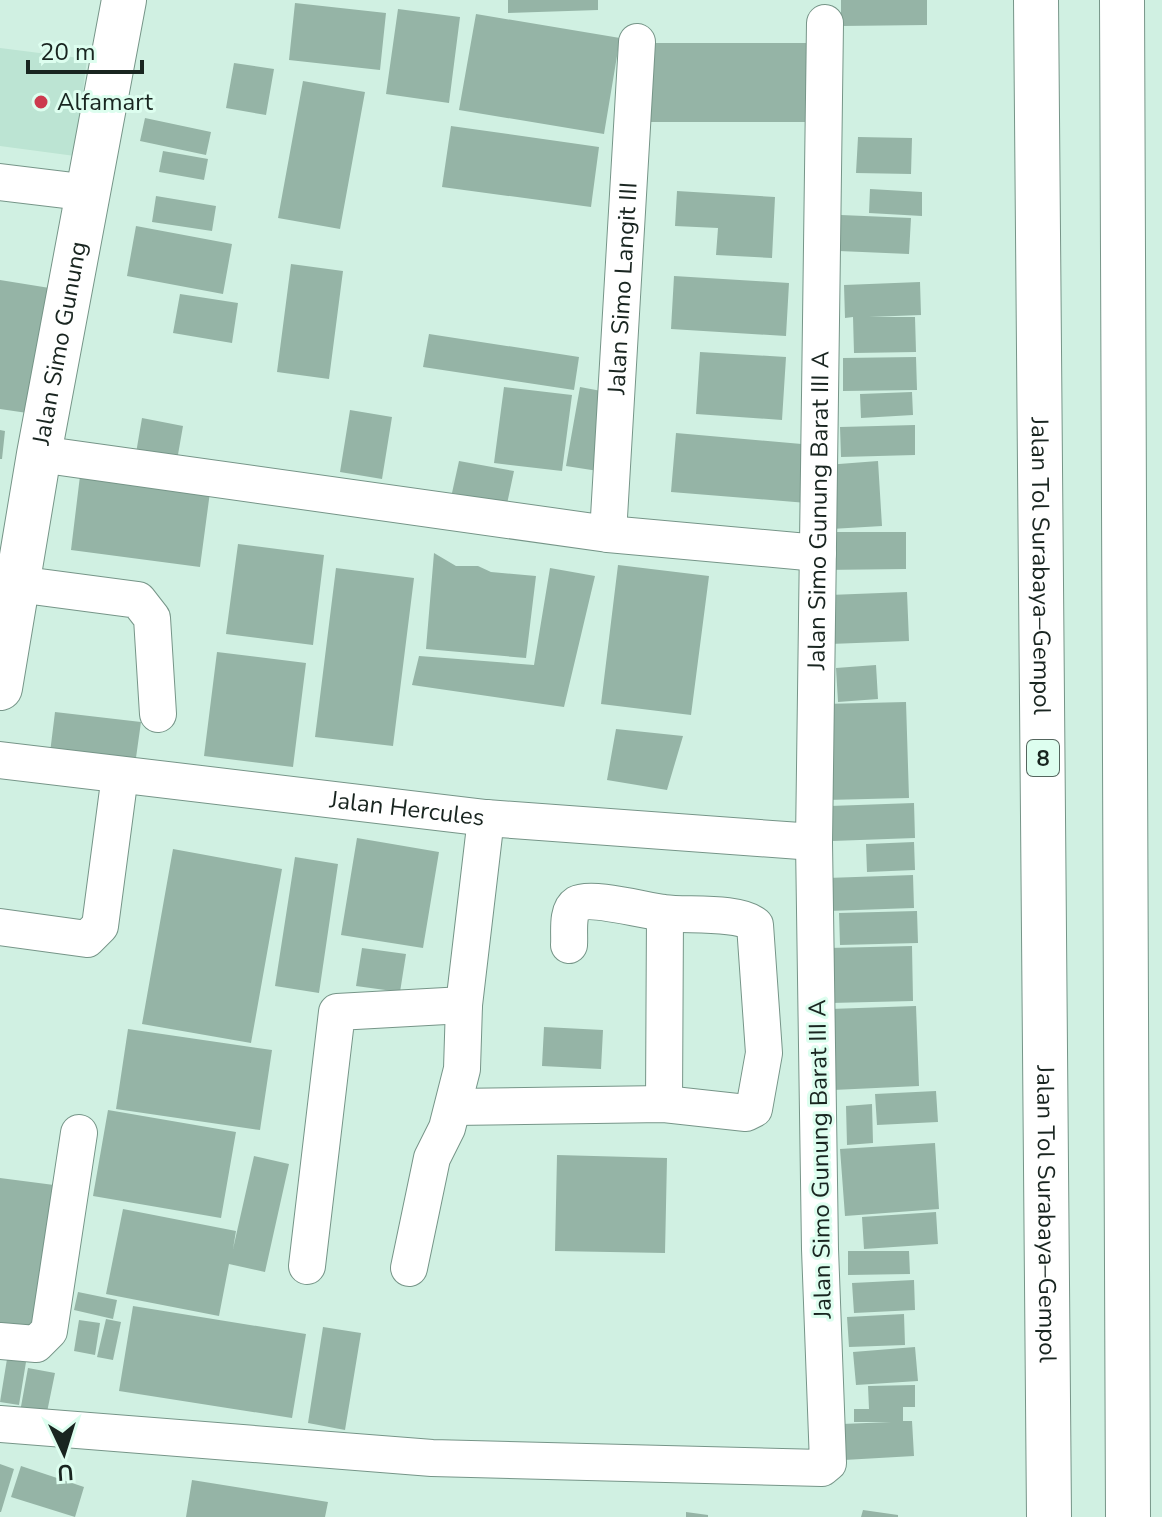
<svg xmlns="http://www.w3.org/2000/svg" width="1162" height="1517" viewBox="0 0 1162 1517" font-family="'Nunito Sans',sans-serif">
  <rect width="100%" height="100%" fill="#d0f0e2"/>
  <path fill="#bce4d3" d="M0,48l87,11 -12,97 -75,-10z"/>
  <path fill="#95b4a6" d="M508,0h90v10l-90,3z
    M841,0h86v25l-86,1z
    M295,3l91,10 -6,57 -91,-10z
    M398,9l62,8 -11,86 -63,-9z
    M476,14l144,24 -16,96 -145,-24z
    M651,43h163l1,79h-165z
    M234,63l40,6 -8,46 -40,-7z
    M303,81l62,11 -25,137 -62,-11z
    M145,118l66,14 -5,23 -66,-14z
    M451,126l148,21 -8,60 -149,-20z
    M858,137l54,1 -1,36 -55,-1z
    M163,151l45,8 -4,21 -45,-8z
    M870,189l52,3v24l-53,-3z
    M677,191l98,6 -3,61 -56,-3 2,-27 -43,-2z
    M156,196l60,10 -4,25 -60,-9z
    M841,215l70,3 -2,36 -70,-3z
    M136,226l96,18 -9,50 -96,-18z
    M291,264l52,7 -14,108 -52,-7z
    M674,276l115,7 -3,53 -115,-7z
    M0,280l62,10 -21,125 -41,-6z
    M920,282l1,33 -52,2h46l1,35 -62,1 -1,-36 -8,1 -1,-33z
    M180,294l58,9 -6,40 -59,-10z
    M429,334l150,23 -5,33 -151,-23z
    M700,352l86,5 -4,63 -86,-6z
    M916,357l1,33 -74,1v-33z
    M504,387l68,8 -10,76 -68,-8z
    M580,387l32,6 -14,78 -32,-5z
    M912,392l1,23 -52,3 -1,-24z
    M350,410l42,7 -10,62 -42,-7z
    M142,418l41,8 -7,40 -41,-7z
    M915,425v30l-74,2 -1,-30z
    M0,430l5,1 -3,28h-2z
    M676,433l137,12 -6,58 -136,-11z
    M459,461l55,10 -7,33 -55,-11z
    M878,461l4,65 -51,3 -5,-64z
    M80,476l130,16 -10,75 -129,-17z
    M822,532h84v37l-84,1z
    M238,544l86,11 -11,90 -87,-11z
    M434,553l22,13h22l13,6 45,4 -10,82 -100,-9z
    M618,565l91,11 -18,139 -90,-11z
    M336,568l78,10 -21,168 -78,-9z
    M550,568l45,8 -31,131 -152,-22 7,-29 115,9z
    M907,592l2,49 -79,3 -1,-49z
    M217,652l89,11 -13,104 -89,-11z
    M876,665l2,34 -40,3 -2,-34z
    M906,702l3,96 -83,2 -3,-96z
    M55,712l86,10 -7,50 -85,-11z
    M616,729l67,7 -16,54 -60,-10z
    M914,803l1,35 -83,3 -2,-35z
    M357,838l82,14 -16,96 -82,-13z
    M914,842l1,28 -48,2 -1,-28z
    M173,849l109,20 -31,174 -109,-19z
    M295,857l43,7 -19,129 -44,-7z
    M913,875l1,33 -86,3 -1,-33z
    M917,911l1,32 -78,2 -1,-32z
    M912,946l1,55 -83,2 -2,-55z
    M362,948l44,6 -6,38 -44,-6z
    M916,1006l3,80 -86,4 -3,-81z
    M544,1027l59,3 -2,39 -59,-3z
    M128,1029l144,21 -12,80 -144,-21z
    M936,1091l2,31 -61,3 -2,-31z
    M872,1104l1,39 -26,2 -1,-39z
    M108,1110l128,22 -15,86 -128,-22z
    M935,1143l4,66 -94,7 -5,-67z
    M557,1155l110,3 -2,95 -110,-2z
    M254,1156l35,8 -24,108 -36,-8 -10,52 -113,-22 17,-85 113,22 -3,18z
    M0,1178l54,7 -20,151 -34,-4z
    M936,1212l2,32 -74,5 -2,-32z
    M848,1251h61l1,23 -62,1z
    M914,1280l1,30 -61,3 -2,-30z
    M78,1292l39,8 -4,19 -39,-9z
    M133,1306l173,28 -14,84 -173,-27z
    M904,1314l1,31 -56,2 -2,-30z
    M106,1319l15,3 -8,38 -16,-3z
    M79,1320l21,3 -5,32 -21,-4z
    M323,1327l38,6 -16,97 -37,-7z
    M915,1347l3,34 -62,4 -3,-33z
    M7,1359l19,3 -7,43 -19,-3z
    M28,1368l27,5 -9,44 -26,-5z
    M915,1385v22h-12v14h9l2,35 -70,4 -2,-36 49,-2h-37v-13h15l-1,-23z
    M0,1464l14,5 -13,43h-1z
    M21,1466l63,21 -9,30 -64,-20z
    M192,1480l136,22 -3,15h-139z
    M863,1510l35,5v2h-37z
    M686,1512l22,3v2h-22z"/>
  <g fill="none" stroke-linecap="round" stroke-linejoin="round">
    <defs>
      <g id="minor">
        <path d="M0,182l90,11"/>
        <path d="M39,454l569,80 210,19"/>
        <path id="s1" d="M608,534l29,-492"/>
        <path d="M17,584l121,16 14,18 6,96"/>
        <path id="s2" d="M0,760l486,58 328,24"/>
        <path d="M0,927l87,12 13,-13 20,-151"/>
        <path d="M664,1104l1,-190"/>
        <path d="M453,1107l211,-3 82,9 8,-4 10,-56 -9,-128c-16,-14 -69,-9 -91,-12 -18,-2 -73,-17 -87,-9 -11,7 -7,30 -8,41"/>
        <path d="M307,1266l30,-254 127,-7"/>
        <path d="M409,1268l23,-110 15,-30 15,-59 2,-64 22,-187"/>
        <path d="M0,1341l36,3 13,-13 30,-198"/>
        <path id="s3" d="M0,1424l432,34 390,10 6,-5 -8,-214 -6,-407 11,-819"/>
      </g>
      <g id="major">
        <path id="s4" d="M0,688l39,-234 85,-454"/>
      </g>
      <g id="highway">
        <path id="s5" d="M1036,0l13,1517"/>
        <path d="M1122,0l6,1517"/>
      </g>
    </defs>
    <use href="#minor" stroke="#769588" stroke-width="38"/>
    <use href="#major" stroke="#769588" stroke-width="46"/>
    <use href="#highway" stroke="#769588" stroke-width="46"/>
    <use href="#minor" stroke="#fff" stroke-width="36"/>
    <use href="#major" stroke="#fff" stroke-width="44"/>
    <use href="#highway" stroke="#fff" stroke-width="44"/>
  </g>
  <circle fill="#cc3b4f" stroke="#ddfeef" stroke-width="3" cx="41" cy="102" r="8"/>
  <g text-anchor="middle" stroke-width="6" stroke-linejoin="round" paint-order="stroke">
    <rect fill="#ddfeef" stroke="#54665e" stroke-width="2" x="1027" y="740" width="32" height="36" rx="6"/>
    <g font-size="22" font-weight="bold" fill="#192520">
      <text x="1043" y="766">8</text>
    </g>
    <g font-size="24" fill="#192520" stroke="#ddfeef" text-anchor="start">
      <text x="57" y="110">Alfamart</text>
    </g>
    <g font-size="24" fill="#192520" stroke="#ddfeef">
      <text dy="8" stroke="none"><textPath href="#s1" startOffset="246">Jalan Simo Langit III</textPath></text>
      <text dy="8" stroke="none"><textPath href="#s4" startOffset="350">Jalan Simo Gunung</textPath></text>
      <text dy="8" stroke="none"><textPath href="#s3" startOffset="1784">Jalan Simo Gunung Barat III A</textPath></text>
      <text dy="8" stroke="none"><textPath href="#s5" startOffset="566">Jalan Tol Surabaya–Gempol</textPath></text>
      <text dy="8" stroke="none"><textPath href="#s2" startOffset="410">Jalan Hercules</textPath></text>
      <text transform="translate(820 1159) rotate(-91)" y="8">Jalan Simo Gunung Barat III A</text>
      <text dy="8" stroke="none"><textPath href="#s5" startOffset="1214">Jalan Tol Surabaya–Gempol</textPath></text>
    </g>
  </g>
  <g transform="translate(64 1453) rotate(176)" stroke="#ddfeef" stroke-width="6" paint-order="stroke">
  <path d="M0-6L14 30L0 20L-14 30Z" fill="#192520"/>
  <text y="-12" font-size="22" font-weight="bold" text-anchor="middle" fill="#192520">U</text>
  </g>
  <path d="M28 60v12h114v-12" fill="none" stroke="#192520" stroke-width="4"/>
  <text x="40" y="60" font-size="24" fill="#192520" stroke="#ddfeef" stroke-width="6" paint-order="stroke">20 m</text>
</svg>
